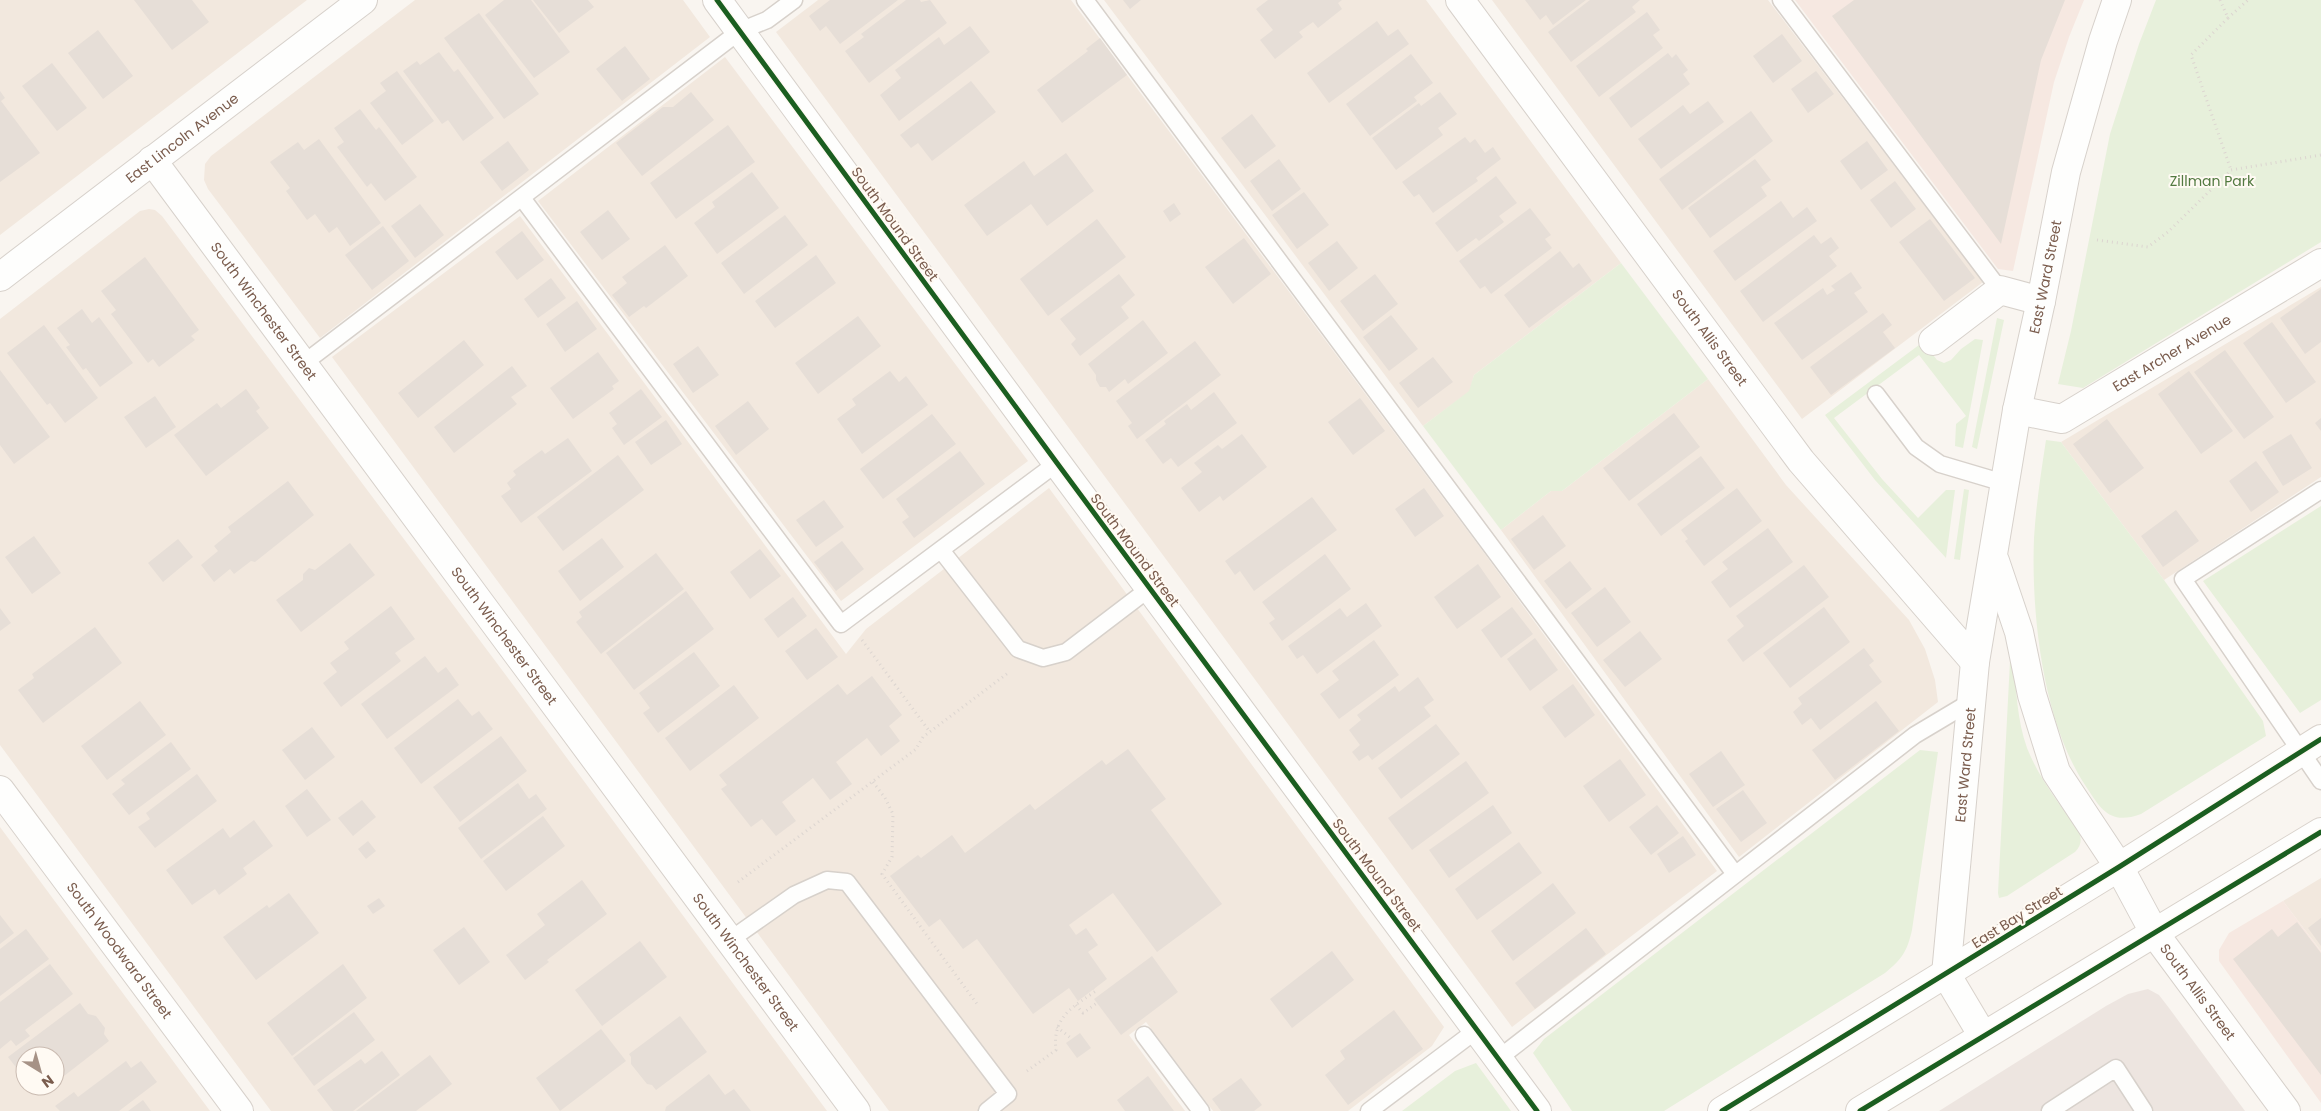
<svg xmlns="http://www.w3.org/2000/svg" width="2321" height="1111" viewBox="0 0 2321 1111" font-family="Poppins,sans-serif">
  <rect width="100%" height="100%" fill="#f9f5f0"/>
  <path fill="#f2e8de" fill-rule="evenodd" d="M0,0h307l-307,235z
    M415,0h268l27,37 -390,301 -112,-149 -4,-9 1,-16 6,-8z
    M818,0h253l408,546 238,325 -205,156 -736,-995z
    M1104,0h322l195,263 -147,112 -4,16 -47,35z
    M1492,0h276l215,282 -181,137z
    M725,57l303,404 -187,140 -303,-400z
    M149,209l6,1 7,6 343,458 322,437h-556l-271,-366v-426l140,-108z
    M520,216l326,438 20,-25 183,-141 395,539 -12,19 -84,65h-135l-67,-89 -17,13 56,76h-296l-557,-754z
    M2321,287v190l-157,103 -103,-138z
    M1708,379l78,106 123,135 16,29 10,31 3,22 -199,155 -238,-327 50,-39h11z
    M0,827l210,284h-210zM25,1056h30v30h-30z
    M2321,878v73l-38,-50z"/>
  <path fill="#f6e8e1" d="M1795,0h289l-15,37 -15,45 -41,189 -15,-2z
    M2283,901l38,50v152l-102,-142v-11l10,-17z"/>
  <path fill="#ede5e0" d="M2148,989l11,6 10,13 76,103h-306l167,-105 22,-12z"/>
  <path fill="#e7f0db" d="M2156,0h165v242l-238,146 -25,-4 13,-53 39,-197 29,-90z
    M1621,263l87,116 -146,112h-11l-50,39 -78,-104 46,-35 5,-16z
    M1997,318l7,2 -27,129 -5,-2z
    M1975,339l8,1 -20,108 -8,-2 1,-22 10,-8 -47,-61 -85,63 48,61 36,39 28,-28h9l-9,68 -71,-78 -50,-65 98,-73 14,18 7,3 7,-3 10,-11z
    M2046,440l15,2 103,138 99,141 3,15 -125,78c-30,11 -39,-3 -54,-26 -44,-64 -56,-173 -53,-250 2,-33 7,-65 12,-98z
    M1964,489l5,1 -9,70 -6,-1z
    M2321,506v194l-21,13 -97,-132z
    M2014,660c2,29 3,60 13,88 12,30 32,56 51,81 4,9 4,16 -3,23l-68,44 -8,2 -1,-5 12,-232z
    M1920,750l18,2 -26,178c-5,22 -10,29 -27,43l-221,138h-92l-39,-58 11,-14z
    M1476,1063l35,48h-109l53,-40z"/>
  <path fill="#e6ded7" d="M134,0h58l17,22 -37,28z
    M504,0h27l39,52 -36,26 -49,-63z
    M533,0h55l6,7 -35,26z
    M830,0h68l-58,44 -14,-18 -6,5 -11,-15z
    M906,0h14l1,2 9,-2 17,23 -78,60 -24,-32 19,-14 -3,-3z
    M1123,0h18l-11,9z
    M1268,0h74l-4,3 4,6 -24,19 -5,-6 -14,10 4,5 -28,22 -15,-19 13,-10 -17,-21z
    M1525,0h61l-33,25 -7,-10 -6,5z
    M1590,0h50l-8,7 4,5 -65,50 -23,-30z
    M1854,0h211l-24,60 -40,184 -169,-228z
    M1647,12l13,18 -7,5 10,13 -64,49 -23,-31z
    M479,13l60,81 -35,25 -60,-81z
    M1377,21l11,15 10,-7 11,15 -80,59 -22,-30z
    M970,26l20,26 -91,69 -19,-26 21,-17 -6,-8 44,-33 5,8z
    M98,30l35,46 -30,23 -35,-46z
    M1782,34l20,27 -29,22 -20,-27z
    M1100,38l27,37 -65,48 -25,-33 51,-39 -2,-2z
    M625,46l25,33 -28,22 -26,-32z
    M439,52l15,20 4,-3 36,49 -31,23 -15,-21 -6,4 -39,-53 14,-10 3,4z
    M1668,53l4,5 4,-4 12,16 -5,4 7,10 -59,44 -22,-30z
    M1411,54l22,29 -19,14 3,4 -47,35 -24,-32z
    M52,63l35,45 -30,23 -35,-45z
    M397,71l37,50 -32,24 -32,-42 16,-12 -6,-8z
    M1816,71l18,23 -26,19 -17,-24z
    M971,81l25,31 -64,49 -14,-18 -7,5 -11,-13z
    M0,91l5,7 -4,3 39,52 -40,29z
    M691,92l23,28 -72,56 -26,-33 47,-36h10z
    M1440,92l17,22 -19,14 5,7 -47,35 -24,-32 47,-35 2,3z
    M1708,101l16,21 -63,47 -23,-30 45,-34 7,9z
    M360,109l16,21 3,-3 38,50 -32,24 -14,-18 -4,4 -30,-40 7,-5 -10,-14z
    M1751,111l22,30 -91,69 -23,-31z
    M1252,114l24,32 -31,23 -24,-31z
    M728,125l27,37 -79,57 -26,-36z
    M1465,137l5,6 5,-4 10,14 8,-6 8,12 -25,19 2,3 -45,32 -14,-19 -5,3 -12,-15z
    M319,139l62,84 -31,23 -13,-19 -8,6 -14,-19 -8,6 -21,-29 4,-3 -20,-26 28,-20 6,8z
    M508,141l21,29 -27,21 -22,-29z
    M1867,141l21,29 -27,20 -21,-29z
    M1066,153l28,38 -47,35 -16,-22 -44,32 -23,-31 60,-44 10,15z
    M1279,159l22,30 -29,22 -22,-30z
    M1755,159l16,21 -10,7 6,9 -57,42 -22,-30z
    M752,172l27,36 -62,46 -23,-31 21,-16 -3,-5z
    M1496,176l21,27 -18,13 5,6 -25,19 -3,-3 -19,14 -22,-29z
    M1895,181l21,28 -25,19 -21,-28z
    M1304,192l25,33 -32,24 -25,-34z
    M1781,201l12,17 14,-11 10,14 -82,60 -22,-30z
    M1174,203l7,11 -11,8 -7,-11z
    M420,204l24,31 -29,23 -24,-32z
    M1530,208l21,27 -6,4 7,9 -61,46 -6,-8 -5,3 -21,-28z
    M608,210l22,29 -28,21 -22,-28z
    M785,215l23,30 -64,49 -23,-31z
    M1097,219l29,38 -78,59 -28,-37z
    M1930,219l45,59 -31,23 -45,-59z
    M383,226l26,35 -37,29 -27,-35z
    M522,231l22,29 -27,20 -22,-28z
    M1814,235l7,9 10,-7 8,11 -10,8 8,10 -74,56 -23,-31z
    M1244,238l27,36 -38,30 -28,-37z
    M1337,241l21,27 -29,23 -21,-28z
    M665,245l23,31 -42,32 -2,-2 -15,11 -17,-22 15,-12 -5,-6z
    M1560,251l13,17 6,-5 13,18 -63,47 -25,-33z
    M816,255l20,28 -61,45 -20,-27z
    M145,257l54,73 -8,6 4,4 -36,27 -6,-8 -5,4 -37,-49 5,-4 -15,-19z
    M1851,272l11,16 -8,5 14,19 -66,48 -28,-37 49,-35 4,7 8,-5 -4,-4z
    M1119,274l16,21 -14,12 8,11 -49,38 -9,-12 5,-5 -16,-20z
    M1375,274l23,30 -35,27 -23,-30z
    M551,278l15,20 -28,20 -14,-19z
    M2321,289v53l-16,12 -25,-36z
    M577,301l20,28 -32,23 -19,-28z
    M82,309l10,14 7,-6 34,46 -33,24 -14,-19 -3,2 -17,-23 4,-2 -13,-17z
    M1883,313l9,12 -9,7 12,16 -64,47 -21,-28z
    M1391,315l27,34 -29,22 -26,-34z
    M858,316l23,30 -63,48 -23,-31z
    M1143,320l25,33 -40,31 -3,-5 -16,13 -3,-5h-6l-4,-7v-5l-8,-11z
    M2272,322l44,60 -30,21 -43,-60z
    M44,325l54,73 -33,25 -15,-20 -3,2 -40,-52z
    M464,340l20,25 -66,53 -20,-25z
    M1195,341l26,34 -84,64 -9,-13 4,-3 -16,-22z
    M698,346l21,29 -26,18 -20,-29z
    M2225,350l49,67 -30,22 -50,-67z
    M598,352l21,29 -7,5 2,3 -41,30 -23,-31z
    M1433,357l20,25 -35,26 -19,-25z
    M512,366l15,20 -16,11 6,7 -63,49 -20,-26z
    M0,370l50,67 -36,27 -14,-19z
    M890,371l9,11 7,-6 22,29 -66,49 -25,-35 19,-14 -4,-6z
    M2189,371l44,60 -32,23 -43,-60z
    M246,389l14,19 -4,3 13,17 -63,48 -32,-41 43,-32 4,5z
    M641,389l21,28 -38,28 -12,-17 5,-4 -8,-11z
    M1214,392l23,31 -59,44 -7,-9 -8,6 -18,-24 21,-16 -2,-3 23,-17 4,6z
    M155,396l21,31 -30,21 -22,-31z
    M1360,398l25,33 -32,24 -25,-33z
    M748,401l21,28 -33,26 -21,-29z
    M1674,413l26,34 -71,54 -26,-33z
    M932,414l24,30 -73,55 -23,-30z
    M2321,418v13l-6,-8z
    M2107,419l37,49 -34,25 -37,-49z
    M666,420l16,24 -31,21 -16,-23z
    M1242,434l25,33 -44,34 -3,-5 -21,16 -18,-24 21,-16 -8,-9 24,-18 4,4z
    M2291,434l21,34 -29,18 -21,-34z
    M568,438l24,33 -71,52 -20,-27 10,-7 -4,-6 9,-8 -3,-4 29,-21 3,4z
    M960,451l25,33 -71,54 -12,-16 7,-5 -13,-18z
    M618,455l26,35 -81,61 -26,-34z
    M1701,456l24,32 -64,48 -24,-32z
    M2256,461l23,31 -28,20 -22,-31z
    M288,481l26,34 -59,47 -4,-1 -17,13 -4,-5 -16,13 -13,-17 17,-14 -4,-5 17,-14 -3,-5z
    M1424,488l20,28 -29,21 -20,-28z
    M1737,488l25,33 -58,45 -19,-25 3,-2 -7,-9z
    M1312,497l25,33 -83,61 -14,-20 -5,4 -10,-14z
    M824,500l20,27 -28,20 -20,-27z
    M2176,510l23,31 -36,26 -22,-31z
    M1543,515l23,31 -32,24 -23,-31z
    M1768,528l25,34 -63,46 -19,-26 17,-13 -6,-7z
    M34,536l27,37 -29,21 -27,-37z
    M602,538l22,29 -44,34 -22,-30z
    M178,539l15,18 -30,25 -15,-19z
    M842,541l22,28 -28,22 -22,-29z
    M350,543l25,32 -74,57 -25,-32 27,-20v-6l6,-6 6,2z
    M760,549l21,27 -31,23 -20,-27z
    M656,553l28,36 -83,65 -25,-32 6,-5 -3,-5z
    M1325,554l26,35 -69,52 -13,-18 6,-4 -13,-17z
    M1570,561l22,28 -26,20 -22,-28z
    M1478,564l23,33 -44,32 -23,-32z
    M1804,565l25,32 -86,65 -16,-22 17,-14 -8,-10z
    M1605,587l26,35 -34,25 -26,-34z
    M686,591l28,38 -80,61 -28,-37z
    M793,597l14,19 -29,22 -14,-19z
    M1366,603l16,23 -65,48 -14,-19 -6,4 -9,-13 52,-38 7,9z
    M391,606l24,33 -20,14 6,8 -60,46 -18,-24 14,-11 -7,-9 19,-14 -5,-7z
    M1512,607l21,27 -32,24 -20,-28z
    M1824,607l26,35 -60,46 -27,-35z
    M0,608l11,15 -11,8z
    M95,627l27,36 -79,60 -25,-33 16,-12 -2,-4z
    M816,628l22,29 -31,23 -22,-29z
    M1640,631l22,28 -37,28 -22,-27z
    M1535,638l23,32 -28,21 -23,-32z
    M1374,640l25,35 -60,44 -19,-25 19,-14 -7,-9z
    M1864,648l10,13 -5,4 13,17 -62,48 -9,-12 -9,7 -9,-13 9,-8 -4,-6z
    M694,652l26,34 -62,47 -15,-20 7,-5 -11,-15z
    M425,656l13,17 8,-6 13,18 -72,54 -26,-35z
    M872,676l30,39 -13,11 11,15 -19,15 -14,-18 -31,24 16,22 -22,16 -17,-22 -31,24 14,19 -20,15 -14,-17 -11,8 -30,-38 6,-4 -8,-10 119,-91 9,11z
    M1418,677l16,23 -10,7 7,9 -59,44 -4,-5 -9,6 -7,-9 8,-7 -11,-15 12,-10 -4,-5 38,-29 4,6z
    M1573,684l22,31 -30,23 -23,-31z
    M734,685l25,33 -69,53 -25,-33z
    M458,699l14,17 7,-5 14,18 -72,55 -27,-36z
    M140,701l26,34 -59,45 -26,-34z
    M1876,701l23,30 -64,49 -23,-30z
    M1436,724l24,30 -59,45 -23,-31z
    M312,727l23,30 -30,23 -23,-30z
    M501,736l26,35 -67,51 -27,-35z
    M171,742l20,27 -62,46 -17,-21 13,-10 -4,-4z
    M1128,749l38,50 -15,11 71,94 -65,48 -44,-59 -44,32 7,10 10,-7 12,17 -10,7 19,27 -29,22 -9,-13 -36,26 -56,-75 -14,10 -23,-30 -11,8 -39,-51 28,-21 3,3 31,-23 13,18 65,-49 5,6 67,-50 4,5z
    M1721,751l24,34 -32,22 -24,-33z
    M1620,759l26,36 -37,27 -26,-36z
    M1466,761l23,32 -77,57 -24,-32z
    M197,774l20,27 -62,47 -17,-21 12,-8 -4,-6z
    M518,783l11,16 7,-5 11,15 -66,50 -23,-31z
    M307,789l24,31 -24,17 -22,-31z
    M1743,790l24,33 -26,19 -25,-33z
    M362,800l14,17 -23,19 -15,-18z
    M1493,805l19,28 -63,45 -20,-28z
    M1657,805l22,28 -28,22 -22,-28z
    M543,816l22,30 -59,45 -23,-30z
    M254,820l19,26 -30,22 4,6 -28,21 -4,-6 -23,16 -26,-35 57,-42 7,10z
    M1683,836l13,19 -27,18 -12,-19z
    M368,841l8,10 -10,8 -8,-10z
    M1519,842l23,31 -65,47 -22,-31z
    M582,880l25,34 -60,46 2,2 -24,18 -19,-25 39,-30 -8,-11z
    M1553,883l23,30 -63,48 -22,-30z
    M289,893l30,40 -63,47 -33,-43 44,-32 2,3z
    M379,898l6,8 -12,8 -6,-8z
    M0,915l14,18 -14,11z
    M2321,918v28l-13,-18z
    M2297,922l24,31v122l-88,-116 39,-30 6,8z
    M464,927l26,35 -31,23 -26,-35z
    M1586,928l20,26 -71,55 -20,-26z
    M26,929l23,30 -49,37v-47z
    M640,941l27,36 -65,49 -27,-36z
    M1332,951l22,29 -62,48 -22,-29z
    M1152,956l26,36 -57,43 -27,-36z
    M50,964l23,30 -48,36 5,6 -14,10 -5,-6 -11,9v-47z
    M343,964l24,34 -75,58 -25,-33z
    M80,1003l8,11 8,2 9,12 -1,6 5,7 -54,42v-27h-30v23l-17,-22z
    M1394,1010l29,39 -75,56 -23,-30 20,-16 -5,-8z
    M354,1012l21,28 -61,46 -21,-28z
    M680,1016l27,36 -51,38 -4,-5 -5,-1 -16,-20v-7l-2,-3z
    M601,1029l25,32 -66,50 -24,-33z
    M1080,1033l11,15 -14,10 -11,-15z
    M382,1051l18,24 -47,36h-20l-16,-21 44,-31 4,5z
    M430,1055l22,29 -36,27h-60z
    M126,1061l5,7 10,-7 16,21 -38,29h-59l-5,-5 19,-14 4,5z
    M709,1074l16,21 9,-6 17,22h-86l1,-4z
    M1148,1076l26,35h-49l-8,-11z
    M1241,1078l21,27 -8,6h-33l-9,-12z
    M30,1086h21l-13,10z
    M143,1100l8,11h-23z"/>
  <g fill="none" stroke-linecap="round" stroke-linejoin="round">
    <defs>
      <path id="service" d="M1085,0l650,874
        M1781,0l219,290
        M522,198l319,426 216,-161
        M304,363l436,-332 27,-11 27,-20
        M1876,394l40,53 24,17 64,19
        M2321,490l-138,89 138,202
        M941,550l77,99 25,9 23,-6 84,-64
        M730,940l64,-45 33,-15 20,2 161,212 -21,17
        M1144,1035l57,76
        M1499,1058l416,-323 57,-34
        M1369,1111l109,-82
        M2050,1111l66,-43 28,43"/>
      <g id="minor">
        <path d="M717,0l340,463 480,648"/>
        <path id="s1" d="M1460,0l341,461 174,201"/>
        <path id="s2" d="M152,160l704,951"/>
        <path d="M1933,341l67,-51 41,11"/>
        <path id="s3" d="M2017,410l45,9 259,-156"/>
        <path id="s4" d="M1995,561l24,71 13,63 24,77 63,95 36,67 131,177"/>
        <path id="s5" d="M0,790l239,321"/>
        <path id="s6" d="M1946,974l29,-312 42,-252 24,-109 25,-129 37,-131 14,-41"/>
      </g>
      <g id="tertiary">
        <path id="s7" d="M0,277l363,-277"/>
      </g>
      <path id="secondary" d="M1946,974l37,62
        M1722,1111l397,-244 202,-128
        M1860,1111l461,-279"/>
    </defs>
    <use href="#service" stroke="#d7d1cb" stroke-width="19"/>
    <use href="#minor" stroke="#d7d1cb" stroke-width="30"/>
    <use href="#tertiary" stroke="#d7d1cb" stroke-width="30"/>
    <use href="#secondary" stroke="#d9d2cb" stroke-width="30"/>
    <path stroke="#dcd5d0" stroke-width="3" stroke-dasharray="1 4" stroke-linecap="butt" d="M2220,0l8,18 -37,37 40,115
      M2228,18l20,-18
      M2097,240l51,7 20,-15 63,-62 90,-15
      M862,640l68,92
      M873,782l12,16 8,16 -1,43 -10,17 95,130
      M738,882l178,-133 7,-12 85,-64
      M1076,1005l7,8 14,-10
      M1057,1027l15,12
      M1027,1071l29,-21c-4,-32 16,-43 40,-59l-2,-2"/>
    <use href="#service" stroke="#fefefd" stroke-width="16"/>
    <use href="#minor" stroke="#fefefd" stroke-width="28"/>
    <use href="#tertiary" stroke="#fefefd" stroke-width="28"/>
    <use href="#secondary" stroke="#fefefd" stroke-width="28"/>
    <defs>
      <path id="cycleway" d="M717,0l340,463 480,648
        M1722,1111l397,-244 202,-128
        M1860,1111l461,-279"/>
    </defs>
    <use href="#cycleway" stroke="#fffaf3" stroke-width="8"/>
    <use href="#cycleway" stroke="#1b5e20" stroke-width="5"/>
  </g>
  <g text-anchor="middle" stroke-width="4" stroke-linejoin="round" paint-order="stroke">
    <g font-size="14" fill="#7a5c4d" stroke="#fffaf3">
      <text dy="5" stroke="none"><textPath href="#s7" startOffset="229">East Lincoln Avenue</textPath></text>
      <text transform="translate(895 224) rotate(54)" y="5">South Mound Street</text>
      <text dy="5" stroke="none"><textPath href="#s6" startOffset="705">East Ward Street</textPath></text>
      <text dy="5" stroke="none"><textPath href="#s2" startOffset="188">South Winchester Street</textPath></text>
      <text dy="5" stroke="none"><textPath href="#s1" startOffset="420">South Allis Street</textPath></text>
      <text dy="5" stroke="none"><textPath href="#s3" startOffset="174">East Archer Avenue</textPath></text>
      <text transform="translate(1135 550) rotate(53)" y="5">South Mound Street</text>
      <text dy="5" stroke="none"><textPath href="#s2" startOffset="592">South Winchester Street</textPath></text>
      <text dy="5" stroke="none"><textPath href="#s6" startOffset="210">East Ward Street</textPath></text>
      <text transform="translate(1377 875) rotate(53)" y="5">South Mound Street</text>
      <text transform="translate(2017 917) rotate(-32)" y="5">East Bay Street</text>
      <text dy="5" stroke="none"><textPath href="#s5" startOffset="200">South Woodward Street</textPath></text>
      <text dy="5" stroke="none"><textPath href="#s2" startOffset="998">South Winchester Street</textPath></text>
      <text dy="5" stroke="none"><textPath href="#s4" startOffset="482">South Allis Street</textPath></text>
    </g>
    <g font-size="14" fill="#537a41" stroke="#fffaf3">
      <text x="2212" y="186">Zillman Park</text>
    </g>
  </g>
  <g transform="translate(40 1071) rotate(143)"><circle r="24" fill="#fffaf3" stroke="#cabbb1"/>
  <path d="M0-4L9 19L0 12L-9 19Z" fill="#a69286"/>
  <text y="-8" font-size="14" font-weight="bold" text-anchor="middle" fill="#7a5c4d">N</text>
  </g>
</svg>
